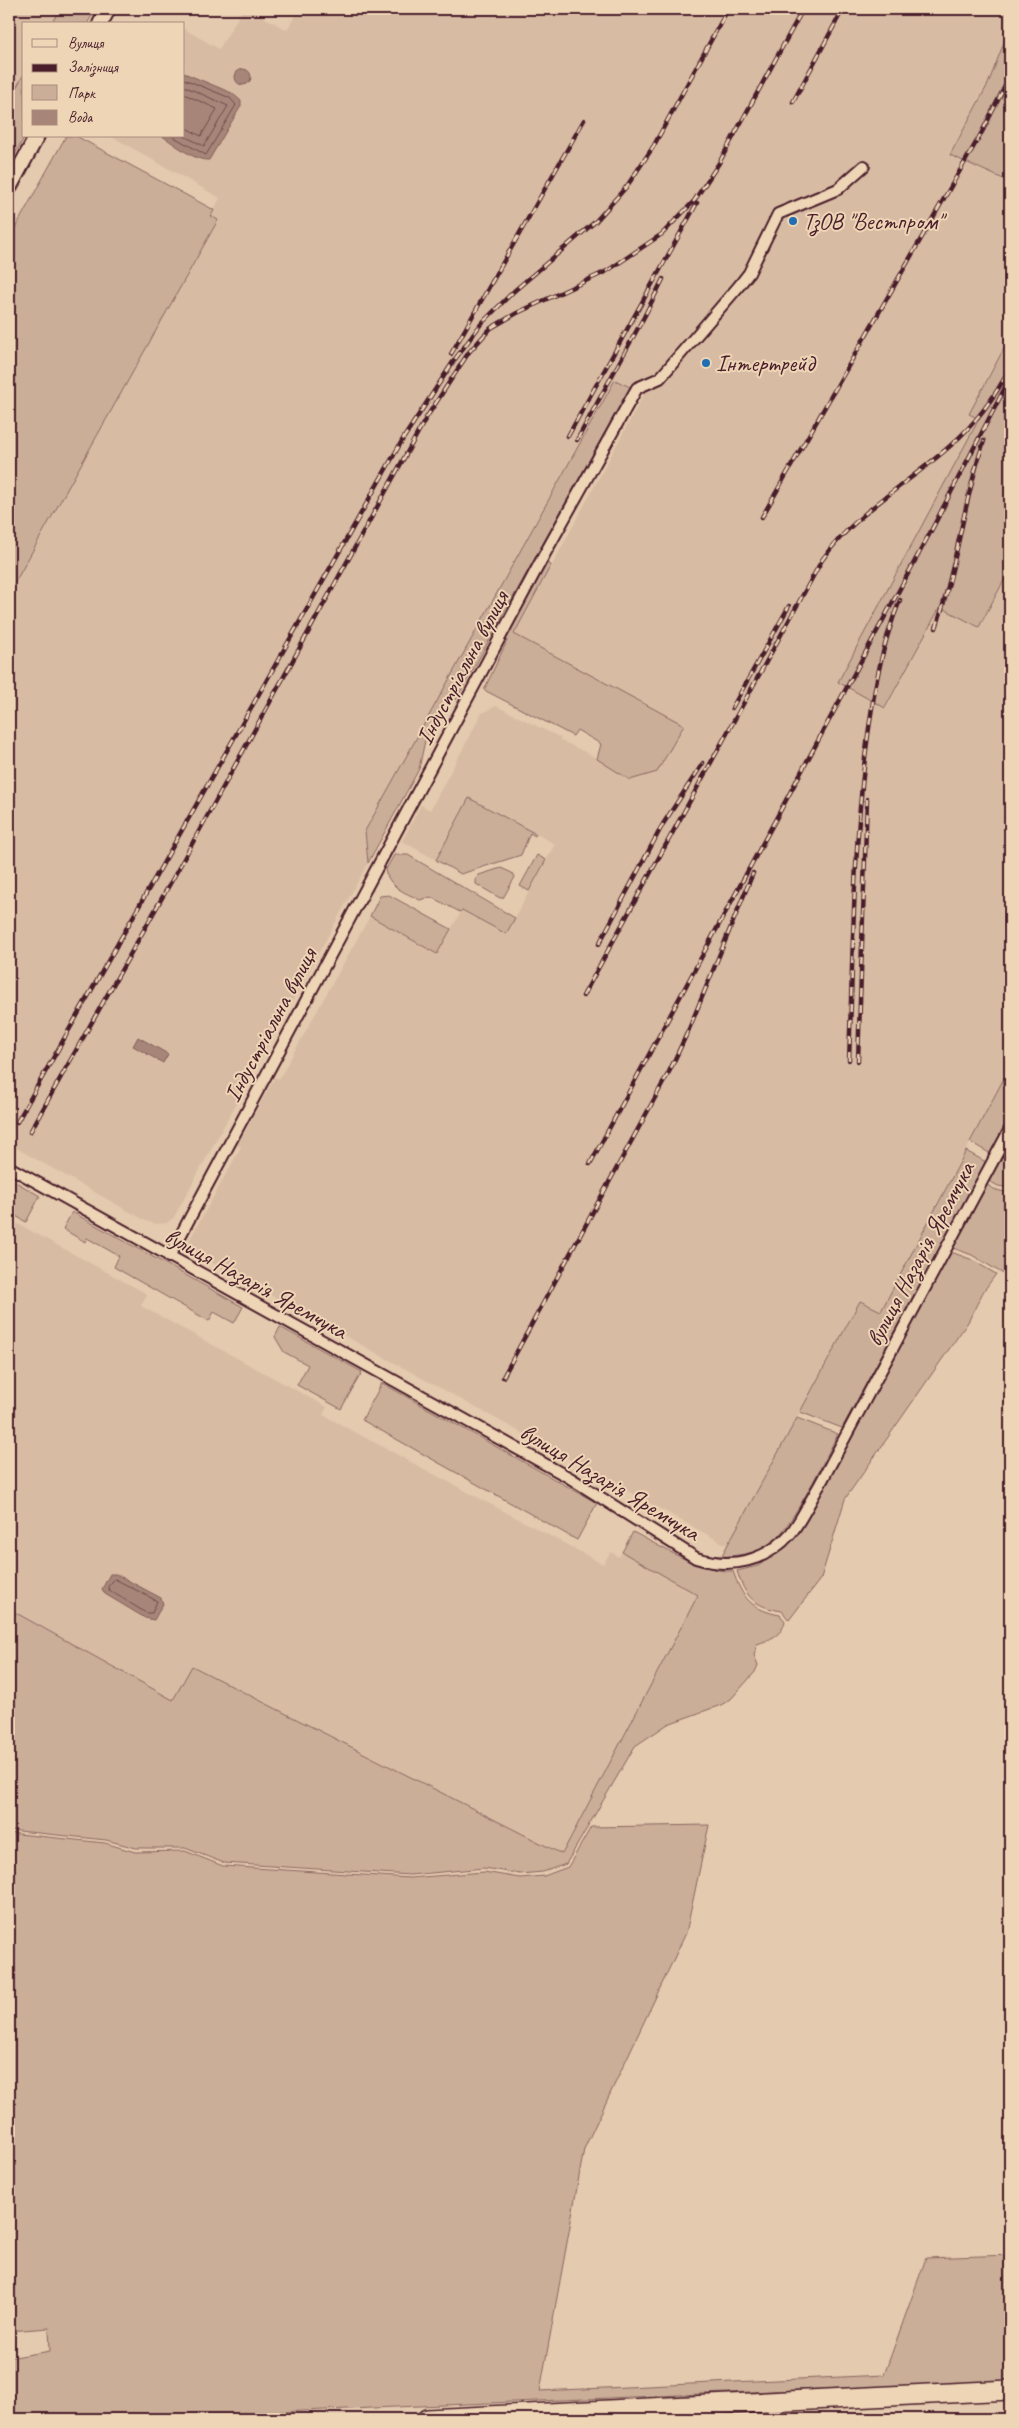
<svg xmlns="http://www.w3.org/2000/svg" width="1019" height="2428" viewBox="0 0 1019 2428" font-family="Caveat,sans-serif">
  <rect width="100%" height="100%" fill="#e4caae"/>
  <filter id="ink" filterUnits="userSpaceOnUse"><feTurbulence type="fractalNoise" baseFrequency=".02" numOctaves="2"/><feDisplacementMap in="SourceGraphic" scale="10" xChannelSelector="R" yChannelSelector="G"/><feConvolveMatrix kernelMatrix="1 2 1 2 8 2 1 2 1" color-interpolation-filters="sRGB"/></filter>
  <g filter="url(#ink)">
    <path fill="#d7bca3" d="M9,9h51l-9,15h-27v50l-15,27z
      M243,9h6l38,21 12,-21h711v18l-22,57 -38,71 60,27v155l-41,77 10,5 -93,289 54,-102 39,21 31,-58v498l-129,245 -21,-11 -132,245 -543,-298 56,-101 -4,-2 38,-68 4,2 91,-163 67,38 25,-44 44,24 49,-90 -86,-46 -33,62 -34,-19 19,-36 9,5 52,-97 14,-7 65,32 -1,2 37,18 4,-14 -24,-14 -4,6 -89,-46 23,-49 -2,-3 42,-75 5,2 92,-171 -29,-14 -250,451 3,32 -194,354 -7,6 -10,1 -11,-3 -137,-77v-551l209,-373 -7,-4 9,-18 -109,-62h73v-107l35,20z
      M9,1219l138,75 -6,12 186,101 -4,8 24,13 256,136 8,-12 8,5 3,-5 76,43 -136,259 -370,-188 -19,35 -164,-92z"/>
    <path fill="#caae98" stroke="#8a6662" d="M60,9h36l-9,15h-36z
      M1010,27v155l-60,-27 38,-71z
      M24,74l1,62 -16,29v-64z
      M66,136h10l138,74 -3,6 7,4 -209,373v-354z
      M1010,337v232l-31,58 -39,-20 -55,101 -47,-26 141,-263 -10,-5z
      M615,380l15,7 -174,313 -7,-4 -24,44 -6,29 -51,94 -3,-32z
      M547,563l4,2 -37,69 170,91 -27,47 -27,8 -33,-21 4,-15 -24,-14 -4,6 -89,-46 23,-49 -2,-3z
      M469,798l67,36 -1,2 -5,-3 -9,22 -60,19 -25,-14z
      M394,855h14l107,63 -9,16 -44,-24 -2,2 -29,-15 -11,3c-16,-8 -28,-11 -35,-29z
      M537,855l9,5 -17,31 -9,-5z
      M501,868l11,5 3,4 -12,21h-3l-24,-14v-6l3,-3z
      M389,895l62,34 -14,25 -67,-38 10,-20z
      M1010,1067v52l-19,35 -21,-12z
      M1010,1143v45l-12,-2 -9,-5z
      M966,1151l20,11 -144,266 -42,-16 60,-111 21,10z
      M9,1178l31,18 -14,26 -17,-10z
      M987,1185l9,5 14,3v85l-38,-23 -19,-7z
      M72,1212l171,95 -9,16 -20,-11 -5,9 -95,-54 5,-11 -32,-18 -2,4 -22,-13z
      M951,1252l19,7 26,15 -13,18 -15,30 -123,177 -24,79 -32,42 -7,-9c-27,-4 -37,-14 -45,-40l21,-5 36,-26z
      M280,1327l82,45 -21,37 -44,-24 11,-20 -24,-13 -9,-15z
      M382,1383l215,120 -20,37 -215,-120z
      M797,1418l41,16c-14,26 -45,92 -66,108 -15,12 -33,13 -51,15z
      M633,1532c27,14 69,41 100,39 9,27 19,39 47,44l5,6c-2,14 -16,19 -28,23l-3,11 4,10 -3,7 -24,27 -10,6 -53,19 -33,22 -69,118 -23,8 -23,2 -36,-6 -74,7 -186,-12 -39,-15h-49l-30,-8 -97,-10v-221l164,91 19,-34 370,188 136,-259 -76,-43z
      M709,1825l-23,108 -102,216 -44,242 344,-16 42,-117 84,-3v126l-732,31 -57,7h-212v-61l41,-7 -1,-23 -40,3v-498l96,10 30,9 50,-1 38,15 187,12 74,-6 36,6 24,-2 24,-9 23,-40z"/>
    <path fill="#a78679" stroke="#825d5a" d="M235 77a8 8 0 1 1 16 0a8 8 0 1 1-16 0Z
      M184,73l48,20 9,8v5l-32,54c-15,1 -34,-16 -47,-24h22z
      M138,1037l30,17 -5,9 -30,-17z
      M110,1574h6l45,24 2,6 -9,16 -9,-2 -40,-24 -3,-5z"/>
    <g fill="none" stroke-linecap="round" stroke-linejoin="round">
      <path stroke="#6f484a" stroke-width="1" d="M184,86l44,20 -24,40 -20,-10
        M184,94l33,15 -16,27 -17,-9
        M172,136l34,19 30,-50 -6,-7 -46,-19
        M115,1579l42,22 -5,12h-6l-37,-23 -1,-3z"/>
      <defs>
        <path id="street" d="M9,1167l561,311 126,80c35,11 70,4 95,-25 11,-14 19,-32 28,-47l191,-357
          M169,1257l374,-700 94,-169 23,-10 78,-91 11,-14 29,-59 60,-25 26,-23"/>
        <path id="secondary" d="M100,24l8,-15
          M9,188l28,-52"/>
        <path id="highway" d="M427,2419l583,-29"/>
      </defs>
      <use href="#street" stroke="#4a1f2b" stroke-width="14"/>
      <use href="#secondary" stroke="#4a1f2b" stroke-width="18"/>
      <use href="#highway" stroke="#4a1f2b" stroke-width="22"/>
      <use href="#street" stroke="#eed5b6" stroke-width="10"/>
      <use href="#secondary" stroke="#eed5b6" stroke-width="14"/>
      <use href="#highway" stroke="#eed5b6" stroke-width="19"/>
      <defs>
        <path id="rail" d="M793,102l50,-93
          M451,354l133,-234
          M568,436l129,-233
          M577,440l67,-123 19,-38
          M762,517l220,-385 28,-56
          M936,628c21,-61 27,-126 48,-187
          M732,708l57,-102
          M599,944l64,-120 40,-61
          M583,996l239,-436c36,-50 83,-74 128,-114 24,-21 45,-49 60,-78
          M849,1060c4,-101 4,-202 16,-302 7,-55 14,-107 35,-158
          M858,1061l9,-262
          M17,1122l386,-683 50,-77 28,-38 33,-33 82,-70 31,-35 26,-39 75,-138
          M30,1132l146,-259 250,-455 43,-66 22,-24 26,-15 90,-42 55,-37 32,-33 25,-38 84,-154
          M590,1164l341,-633 79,-153
          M503,1377l166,-305 20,-43 64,-156"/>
      </defs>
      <use href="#rail" stroke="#4a1f2b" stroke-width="4.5"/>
      <use href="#rail" stroke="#eed5b6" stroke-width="2.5" stroke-dasharray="8" stroke-linecap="butt"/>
    </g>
  </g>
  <g fill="#1f6fb2" stroke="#eed5b6" stroke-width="2">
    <circle cx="793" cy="221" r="5"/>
    <circle cx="706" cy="363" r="5"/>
  </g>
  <g text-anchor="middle" stroke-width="4" stroke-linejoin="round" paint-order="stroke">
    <g font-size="24" fill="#4a1f2b" stroke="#eed5b6" text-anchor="start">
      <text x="803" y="229">ТзОВ "Вестпром"</text>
      <text x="716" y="371">Інтертрейд</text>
    </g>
    <g font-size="24" fill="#4a1f2b" stroke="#eed5b6">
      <text transform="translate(462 668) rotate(-62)" y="8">Індустріальна вулиця</text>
      <text transform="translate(270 1025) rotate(-62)" y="8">Індустріальна вулиця</text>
      <text transform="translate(920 1254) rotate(-62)" y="8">вулиця Назарія Яремчука</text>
      <text transform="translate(256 1283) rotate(29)" y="8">вулиця Назарія Яремчука</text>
      <text transform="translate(610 1482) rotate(31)" y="8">вулиця Назарія Яремчука</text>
    </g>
  </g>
  <rect width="1019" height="2428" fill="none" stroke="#eed5b6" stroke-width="30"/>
  <rect x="15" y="15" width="989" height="2398" fill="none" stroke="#4a1f2b" stroke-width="2" filter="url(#ink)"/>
  <rect x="22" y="22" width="162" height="115" fill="#eed5b6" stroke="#ac8c7e"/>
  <rect x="32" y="39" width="25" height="8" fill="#eed5b6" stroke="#ac8c7e"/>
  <text x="68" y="48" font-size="15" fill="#4a1f2b">Вулиця</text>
  <rect x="32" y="64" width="25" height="8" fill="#4a1f2b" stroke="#ac8c7e"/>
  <text x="68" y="72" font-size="15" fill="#4a1f2b">Залізниця</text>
  <rect x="32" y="85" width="25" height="15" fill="#caae98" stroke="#ac8c7e"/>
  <text x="68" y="98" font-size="15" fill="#4a1f2b">Парк</text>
  <rect x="32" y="110" width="25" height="15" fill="#a78679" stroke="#ac8c7e"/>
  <text x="68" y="122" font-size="15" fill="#4a1f2b">Вода</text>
</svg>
